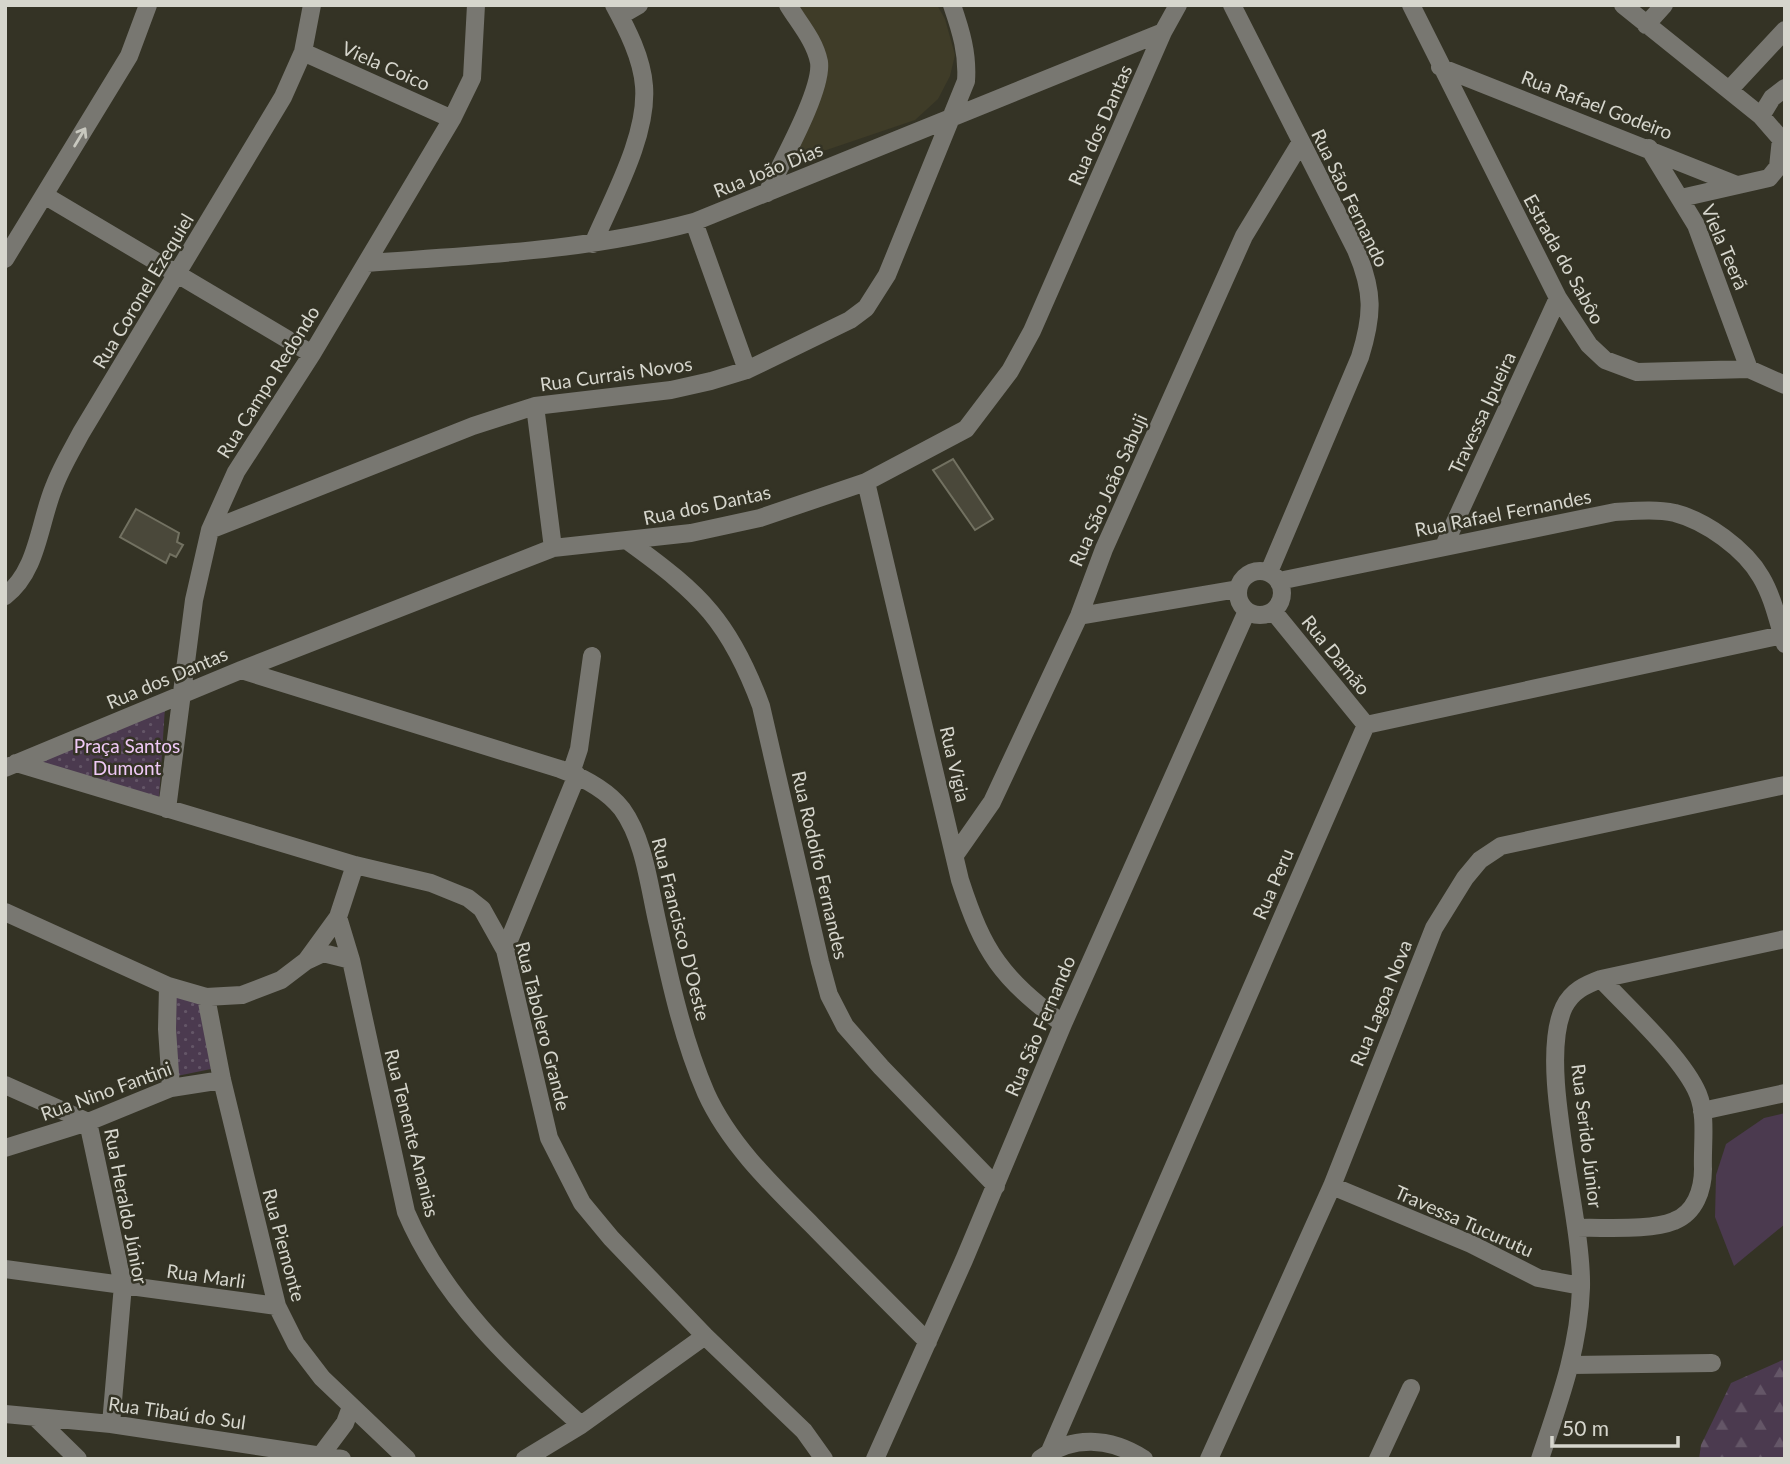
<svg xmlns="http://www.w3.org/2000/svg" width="1790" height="1464" viewBox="0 0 1790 1464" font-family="Lato,sans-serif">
  <defs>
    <pattern id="forest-firs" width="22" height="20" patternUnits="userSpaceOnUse" patternTransform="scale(1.75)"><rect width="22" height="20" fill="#4b3a4f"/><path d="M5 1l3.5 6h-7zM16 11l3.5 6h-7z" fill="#645667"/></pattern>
    <pattern id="park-dots" width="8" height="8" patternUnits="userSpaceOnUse" patternTransform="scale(1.75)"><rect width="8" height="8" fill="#4b3a4f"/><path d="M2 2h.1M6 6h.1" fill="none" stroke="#645667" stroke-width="1.8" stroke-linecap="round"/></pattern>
  </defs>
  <rect width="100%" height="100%" fill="#343325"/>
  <path fill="#3f3c28" d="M796,5h141l8,14 10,36 -5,21 -12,23 -23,21 -118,40 -5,-4 35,-79 -4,-25z"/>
  <path fill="#4b3a4f" d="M1785,1113v111l-51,42 -19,-49 1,-42 10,-31 38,-26z"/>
  <path fill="url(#forest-firs)" d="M1785,1359v100h-86l2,-14 30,-62z"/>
  <path fill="url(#park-dots)" d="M165,707l-6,92 -128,-38z
    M172,995l28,7 11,67 -34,7z"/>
  <path fill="#4a483a" stroke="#727161" stroke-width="2" d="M953,459l40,60 -18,11 -42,-60z
    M136,509l43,24 -2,9 6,3 -7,12 -6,-3 -4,9 -46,-26z"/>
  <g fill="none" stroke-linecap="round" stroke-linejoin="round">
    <path stroke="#787771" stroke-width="18" d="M1232,5l124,245c18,42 17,65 4,107l-91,215
      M1411,5l147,293 31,47 16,15 32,12 112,-3 36,16
      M1623,5l138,111 20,23 -3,28 -9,11 -88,20
      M620,16l19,-11
      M1646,25l18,-20
      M303,52l149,67
      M1440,67l297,118
      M1729,90l56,-60
      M1761,116l11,-18 13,-10
      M1649,148l47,77 53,144
      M767,193c13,-28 56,-103 52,-131 -4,-21 -20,-39 -31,-57
      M44,195l268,159
      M694,222l53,148
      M593,244c19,-45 55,-108 51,-158 -2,-28 -17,-57 -30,-81
      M5,259l124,-203 19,-51
      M367,263c110,-8 220,-12 327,-41l469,-190
      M535,406l18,142
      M866,482l94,398c24,74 41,97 103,144
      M210,530l263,-104 62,-20 136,-16 40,-9 36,-11 103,-50 16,-12 21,-33 79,-194c2,-27 -5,-50 -14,-76
      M629,542c72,52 101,80 132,164l59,256 9,33 16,31 36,41 115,119
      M1444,546l114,-248
      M1238 593a22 22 0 1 1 44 0a22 22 0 1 1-44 0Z
      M1279,581l336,-69c20,-1 40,-3 60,1 31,8 70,36 86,64 12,20 17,45 24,67
      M5,596c33,-25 34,-73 49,-109 7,-19 18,-37 27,-54l202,-336 20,-45 9,-47
      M1273,611l93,114
      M1079,616l159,-27
      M241,670l319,99c22,8 47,21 62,40 23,32 27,78 36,116 12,56 25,115 48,168 23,51 67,93 106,132 38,39 77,78 116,117
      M16,763l339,102 76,18 37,15 14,11 23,41 44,188 33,65 29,35 94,98 99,95 20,28
      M5,768l236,-98 312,-122 138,-15 69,-15 106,-36 100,-53 44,-58 22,-40 131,-299 15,-27
      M571,773l8,-24 13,-93
      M167,809l27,-209 16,-70 26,-58 76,-118 140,-235 20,-41 4,-73
      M955,855l37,-53 87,-186 25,-67 140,-313 57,-94
      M5,912l163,74 38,11 36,-2 39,-15 25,-19 32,-44 17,-52
      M338,917l13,43 55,252c37,87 106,151 175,213
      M505,950l72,-175
      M306,961l17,-8 28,7
      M168,986l-1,43 4,59
      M206,997l16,83 55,226 19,38 26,34 85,81
      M5,1085l83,37 35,163 -12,139
      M1702,1111l83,-18
      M5,1148l83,-26 83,-34 51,-8
      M1332,1186l139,58 67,34 43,8
      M1577,1228c27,-1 73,3 97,-7 21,-8 29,-31 29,-52 -1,-24 4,-53 -5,-75 -15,-36 -70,-86 -97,-115
      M5,1269l272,37
      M1572,1365l140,-2
      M5,1414l106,10 231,35
      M36,1418l42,41
      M1050,1451l316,-726 416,-90
      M321,1455l24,-32 6,-16
      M525,1459l56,-34 124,-89
      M875,1459l89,-199 99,-236 184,-413
      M1040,1459c32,-24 70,-22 104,0
      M1209,1459l123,-273 102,-258 31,-50 15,-18 21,-14 284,-61
      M1378,1459l33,-71
      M1540,1459c19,-57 39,-110 41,-171 2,-73 -45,-222 -17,-281 8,-16 21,-22 37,-28l184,-40"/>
  </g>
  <defs><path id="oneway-shaft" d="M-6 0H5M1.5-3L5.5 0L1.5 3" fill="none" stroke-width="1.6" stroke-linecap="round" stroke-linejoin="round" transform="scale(1.75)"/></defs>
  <use stroke="#c8c8bf" href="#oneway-shaft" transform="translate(80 137) rotate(-59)"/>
  <g text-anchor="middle" stroke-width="5" stroke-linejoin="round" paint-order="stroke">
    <g font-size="19" fill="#d6d6cd" stroke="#343325">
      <text transform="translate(386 66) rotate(24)" y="7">Viela Coico</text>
      <text transform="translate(1597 105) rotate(21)" y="7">Rua Rafael Godeiro</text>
      <text transform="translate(1100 125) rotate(-66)" y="7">Rua dos Dantas</text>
      <text transform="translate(768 170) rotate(-22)" y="7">Rua João Dias</text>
      <text transform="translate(1350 198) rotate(64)" y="7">Rua São Fernando</text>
      <text transform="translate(1725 247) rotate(67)" y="7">Viela Teerã</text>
      <text transform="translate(1564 259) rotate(61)" y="7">Estrada do Sabôo</text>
      <text transform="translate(143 291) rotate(-59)" y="7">Rua Coronel Ezequiel</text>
      <text transform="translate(616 374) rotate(-8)" y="7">Rua Currais Novos</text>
      <text transform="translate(268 382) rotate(-58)" y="7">Rua Campo Redondo</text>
      <text transform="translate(1482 413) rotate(-65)" y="7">Travessa Ipueira</text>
      <text transform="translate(1108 490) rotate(-66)" y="7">Rua São João Sabuji</text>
      <text transform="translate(707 505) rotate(-12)" y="7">Rua dos Dantas</text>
      <text transform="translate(1503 513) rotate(-11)" y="7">Rua Rafael Fernandes</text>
      <text transform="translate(1336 655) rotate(51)" y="7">Rua Damão</text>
      <text transform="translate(167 678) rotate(-23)" y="7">Rua dos Dantas</text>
      <text transform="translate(955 764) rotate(77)" y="7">Rua Vigia</text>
      <text transform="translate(820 865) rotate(77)" y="7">Rua Rodolfo Fernandes</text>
      <text transform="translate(1273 884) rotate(-67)" y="7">Rua Peru</text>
      <text transform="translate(681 929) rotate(76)" y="7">Rua Francisco D'Oeste</text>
      <text transform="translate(1381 1003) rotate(-68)" y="7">Rua Lagoa Nova</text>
      <text transform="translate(543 1026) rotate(76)" y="7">Rua Tabolero Grande</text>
      <text transform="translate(1040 1026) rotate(-67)" y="7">Rua São Fernando</text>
      <text transform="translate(106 1091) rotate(-20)" y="7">Rua Nino Fantini</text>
      <text transform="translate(412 1133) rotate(76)" y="7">Rua Tenente Ananias</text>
      <text transform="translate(1587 1136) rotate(83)" y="7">Rua Serido Júnior</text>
      <text transform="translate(126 1206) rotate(79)" y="7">Rua Heraldo Júnior</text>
      <text transform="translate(1464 1221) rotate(24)" y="7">Travessa Tucurutu</text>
      <text transform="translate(284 1245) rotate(75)" y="7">Rua Piemonte</text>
      <text transform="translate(206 1276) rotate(8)" y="7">Rua Marli</text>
      <text transform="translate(177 1413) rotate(8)" y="7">Rua Tibaú do Sul</text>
    </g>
    <g font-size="19" fill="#efc9f6" stroke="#343325">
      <text x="127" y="753">Praça Santos<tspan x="127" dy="22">Dumont</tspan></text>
    </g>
  </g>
  <rect width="1790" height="1464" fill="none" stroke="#d6d6cd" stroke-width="14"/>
  <path d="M1552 1436v10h126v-10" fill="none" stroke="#d6d6cd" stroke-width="3.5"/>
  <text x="1562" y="1436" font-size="21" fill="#d6d6cd" stroke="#343325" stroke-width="5" paint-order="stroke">50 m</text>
</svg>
